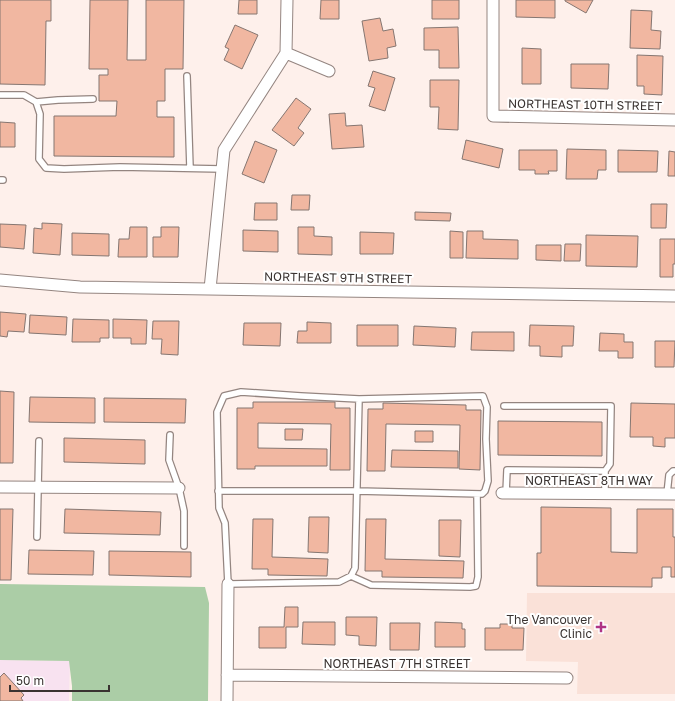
<svg xmlns="http://www.w3.org/2000/svg" width="675" height="701" viewBox="0 0 675 701" font-family="'Golos Text',sans-serif">
  <rect width="100%" height="100%" fill="#fef0eb"/>
  <path fill="#f8e2f0" d="M0,660l70,1 -1,40h-69z"/>
  <path fill="#fae1d8" d="M527,593h148v101h-98l1,-32 -52,-1z"/>
  <path fill="#abcda6" d="M0,584l205,3 4,16 -1,98h-136v-15l-3,-25 -69,-1z"/>
  <path fill="#f1b7a1" stroke="#857671" d="M0,0h51v21h-5l-1,64 -45,-1z
    M90,0h38l-1,60h19v-60h38l-1,69h-18v32h-8v16h17v40l-120,-1v-40h62l1,-15h-18v-26h9v-6h-19z
    M239,0h18v14h-19z
    M321,0h18v19h-19z
    M432,0h27v19h-27z
    M516,0h39v18l-39,-1z
    M565,0h28l-7,13 -21,-12z
    M631,10l21,1 -1,19 10,1 -1,18 -30,-1z
    M380,18l3,13 10,-2 3,17 -9,2 1,10 -19,3 -7,-40z
    M235,25l23,10 -16,34 -18,-9 5,-11 -4,-2z
    M458,27l1,41h-20v-18h-15v-22z
    M522,48l19,1v35h-19z
    M637,55l26,1 -1,39 -18,-1v-8h-7z
    M571,64h38l-1,25 -37,-1z
    M373,71l22,7 -10,33 -16,-5 6,-18 -7,-2z
    M430,80h29l-1,50 -20,-1 1,-22h-9z
    M296,98l15,11 -13,19 6,5 -10,13 -22,-16z
    M345,113l1,13 16,-1 2,22 -32,2 -3,-35z
    M0,122l15,1v24h-15z
    M466,140l37,9 -4,19 -37,-9z
    M255,141l22,9 -13,33 -22,-9z
    M567,149l39,1v20h-8l-1,9h-31z
    M519,150h38v21h-9l1,3h-14v-4h-16z
    M618,150l40,1 -1,21h-39z
    M669,151l6,1v24h-7z
    M292,195h18l-1,15h-18z
    M255,203h22v17h-23z
    M651,204h16l-1,24h-15z
    M415,212l36,1 -1,8 -35,-1z
    M42,223l20,1 -2,31 -27,-2 1,-25 8,1z
    M0,224l26,1 -2,24 -24,-2z
    M130,227h17v30h-29l1,-18h10z
    M161,227h18l-1,30h-25v-20h8z
    M298,227h16v9l18,1v18l-34,-1z
    M243,230l35,1v21l-35,-1z
    M450,231l13,1v26h-13z
    M467,231h16v8l35,1v19l-52,-1z
    M360,232l34,1 -1,21h-33z
    M72,233l37,1v22l-37,-1z
    M586,235l52,1 -1,31 -51,-1z
    M660,239h15v25h-2v13h-13z
    M565,244h16l-1,17h-16z
    M536,245h25v16l-25,-1z
    M0,312l26,2 -2,18 -16,-1 -1,6 -7,-1z
    M30,315l37,2 -1,18 -37,-2z
    M73,319l36,1v18h-9v4h-28z
    M113,319l34,1 -1,24h-15v-6h-18z
    M153,321h26l-1,34 -17,-1 1,-15h-10z
    M307,322l24,1v20h-34l1,-12h9z
    M244,323h37l-1,23 -37,-1z
    M357,325h41v21h-41z
    M530,325l44,1 -1,20h-11v11l-22,-1v-10h-11z
    M414,326l42,2 -1,19 -42,-2z
    M472,332h42v19l-43,-1z
    M600,333l24,1v8h9v16h-15v-7h-19z
    M655,341h20l-1,26h-19z
    M0,391l14,1 -1,71h-13z
    M30,397l65,1v25l-66,-1z
    M104,398l82,1 -1,24 -81,-1z
    M253,402h82v6h15v62h-20l1,-46 -73,-1v25l69,1v17h-72v3h-18v-61h16z
    M383,403l83,2v5h15l-1,60 -21,-1 1,-44 -74,-1 -1,47h-18l1,-62h15z
    M631,403l44,1v34h-10v9l-12,-1v-9h-23z
    M498,421l104,1v34l-104,-1z
    M285,429h18l-1,11h-17z
    M415,431h18v11h-18z
    M64,438l81,2v24l-81,-2z
    M392,450l66,1v17l-67,-1z
    M541,507l70,1v44l26,1v-44h36v28h2v40h-4v-10h-9v11h-10v9l-115,-1v-33h4z
    M0,509h13l-2,71h-11z
    M65,509l96,3 -1,23 -96,-2z
    M309,517h20l-1,36 -20,-1z
    M253,519h20l-1,38 56,2 -1,17 -59,-1v-6h-16z
    M366,519h20l-1,40 79,2 -1,17 -81,-1v-6h-17z
    M439,520h22l-1,37 -21,-1z
    M29,550l65,1 -1,24 -65,-1z
    M109,551l82,1v25l-82,-2z
    M285,607h13v20h-12v21h-27v-21h25z
    M346,617h31l-1,29 -17,-1v-9l-13,-1z
    M303,622h32v23l-33,-1z
    M435,622l27,1v6h3v18h-30z
    M390,623h30l-1,27h-29z
    M500,624h12v4h12l-1,22h-38v-22h15z
    M4,673l20,22 -3,3 2,3h-23v-24z"/>
  <g fill="none" stroke-linecap="round" stroke-linejoin="round">
    <defs>
      <path id="lane" d="M187,76l3,92
        M0,95h24l12,7 4,12 -1,45 7,9 18,1 56,-2 102,2
        M36,102l22,-2 35,-1
        M0,180h3
        M504,406h107l-1,58 -5,7
        M170,435l-1,25 10,28 5,23v35
        M218,491h139l125,3 3,-3 3,-10 -2,-42 1,-32 -4,-11 -124,3 -58,-3 -60,-4 -17,4 -7,16 2,96 6,15 3,61 111,-2 12,-6 4,-8 4,-169
        M506,493l1,-23 98,1v23
        M667,494l2,-19 4,-4h2
        M37,537l2,-96
        M351,576l20,9 99,2 6,-1 2,-9 -1,-83"/>
      <path id="street" d="M493,0v116l182,4
        M286,53l43,18
        M0,280l80,7 595,9
        M210,289l14,-139 62,-97 1,-53
        M0,487l179,1
        M502,493l173,1
        M227,675l340,3
        M227,701l1,-117"/>
    </defs>
    <use href="#lane" stroke="#948580" stroke-width="8"/>
    <use href="#street" stroke="#948580" stroke-width="13"/>
    <use href="#lane" stroke="#fff" stroke-width="5.5"/>
    <use href="#street" stroke="#fff" stroke-width="11"/>
  </g>
  <path fill="#af3486" stroke="#fff" stroke-width="1.5" d="M599 621h4v4h4v4h-4v4h-4v-4h-4v-4h4z"/>
  <g text-anchor="middle" stroke-width="4" stroke-linejoin="round" paint-order="stroke">
    <g font-size="12" fill="#3a3331" stroke="#fff">
      <text transform="translate(585 105) rotate(1)" y="4">NORTHEAST 10TH STREET</text>
      <text transform="translate(338 278) rotate(1)" y="4">NORTHEAST 9TH STREET</text>
      <text x="589" y="485">NORTHEAST 8TH WAY</text>
      <text x="397" y="668">NORTHEAST 7TH STREET</text>
    </g>
    <g font-size="12" fill="#3a3331" stroke="#fff" text-anchor="end">
      <text x="592" y="624">The Vancouver<tspan x="592" dy="14">Clinic</tspan></text>
    </g>
  </g>
  <path d="M10 685v6h99v-6" fill="none" stroke="#3a3331" stroke-width="2"/>
  <text x="16" y="685" font-size="12" fill="#3a3331" stroke="#ffffff" stroke-width="3" paint-order="stroke">50 m</text>
</svg>
